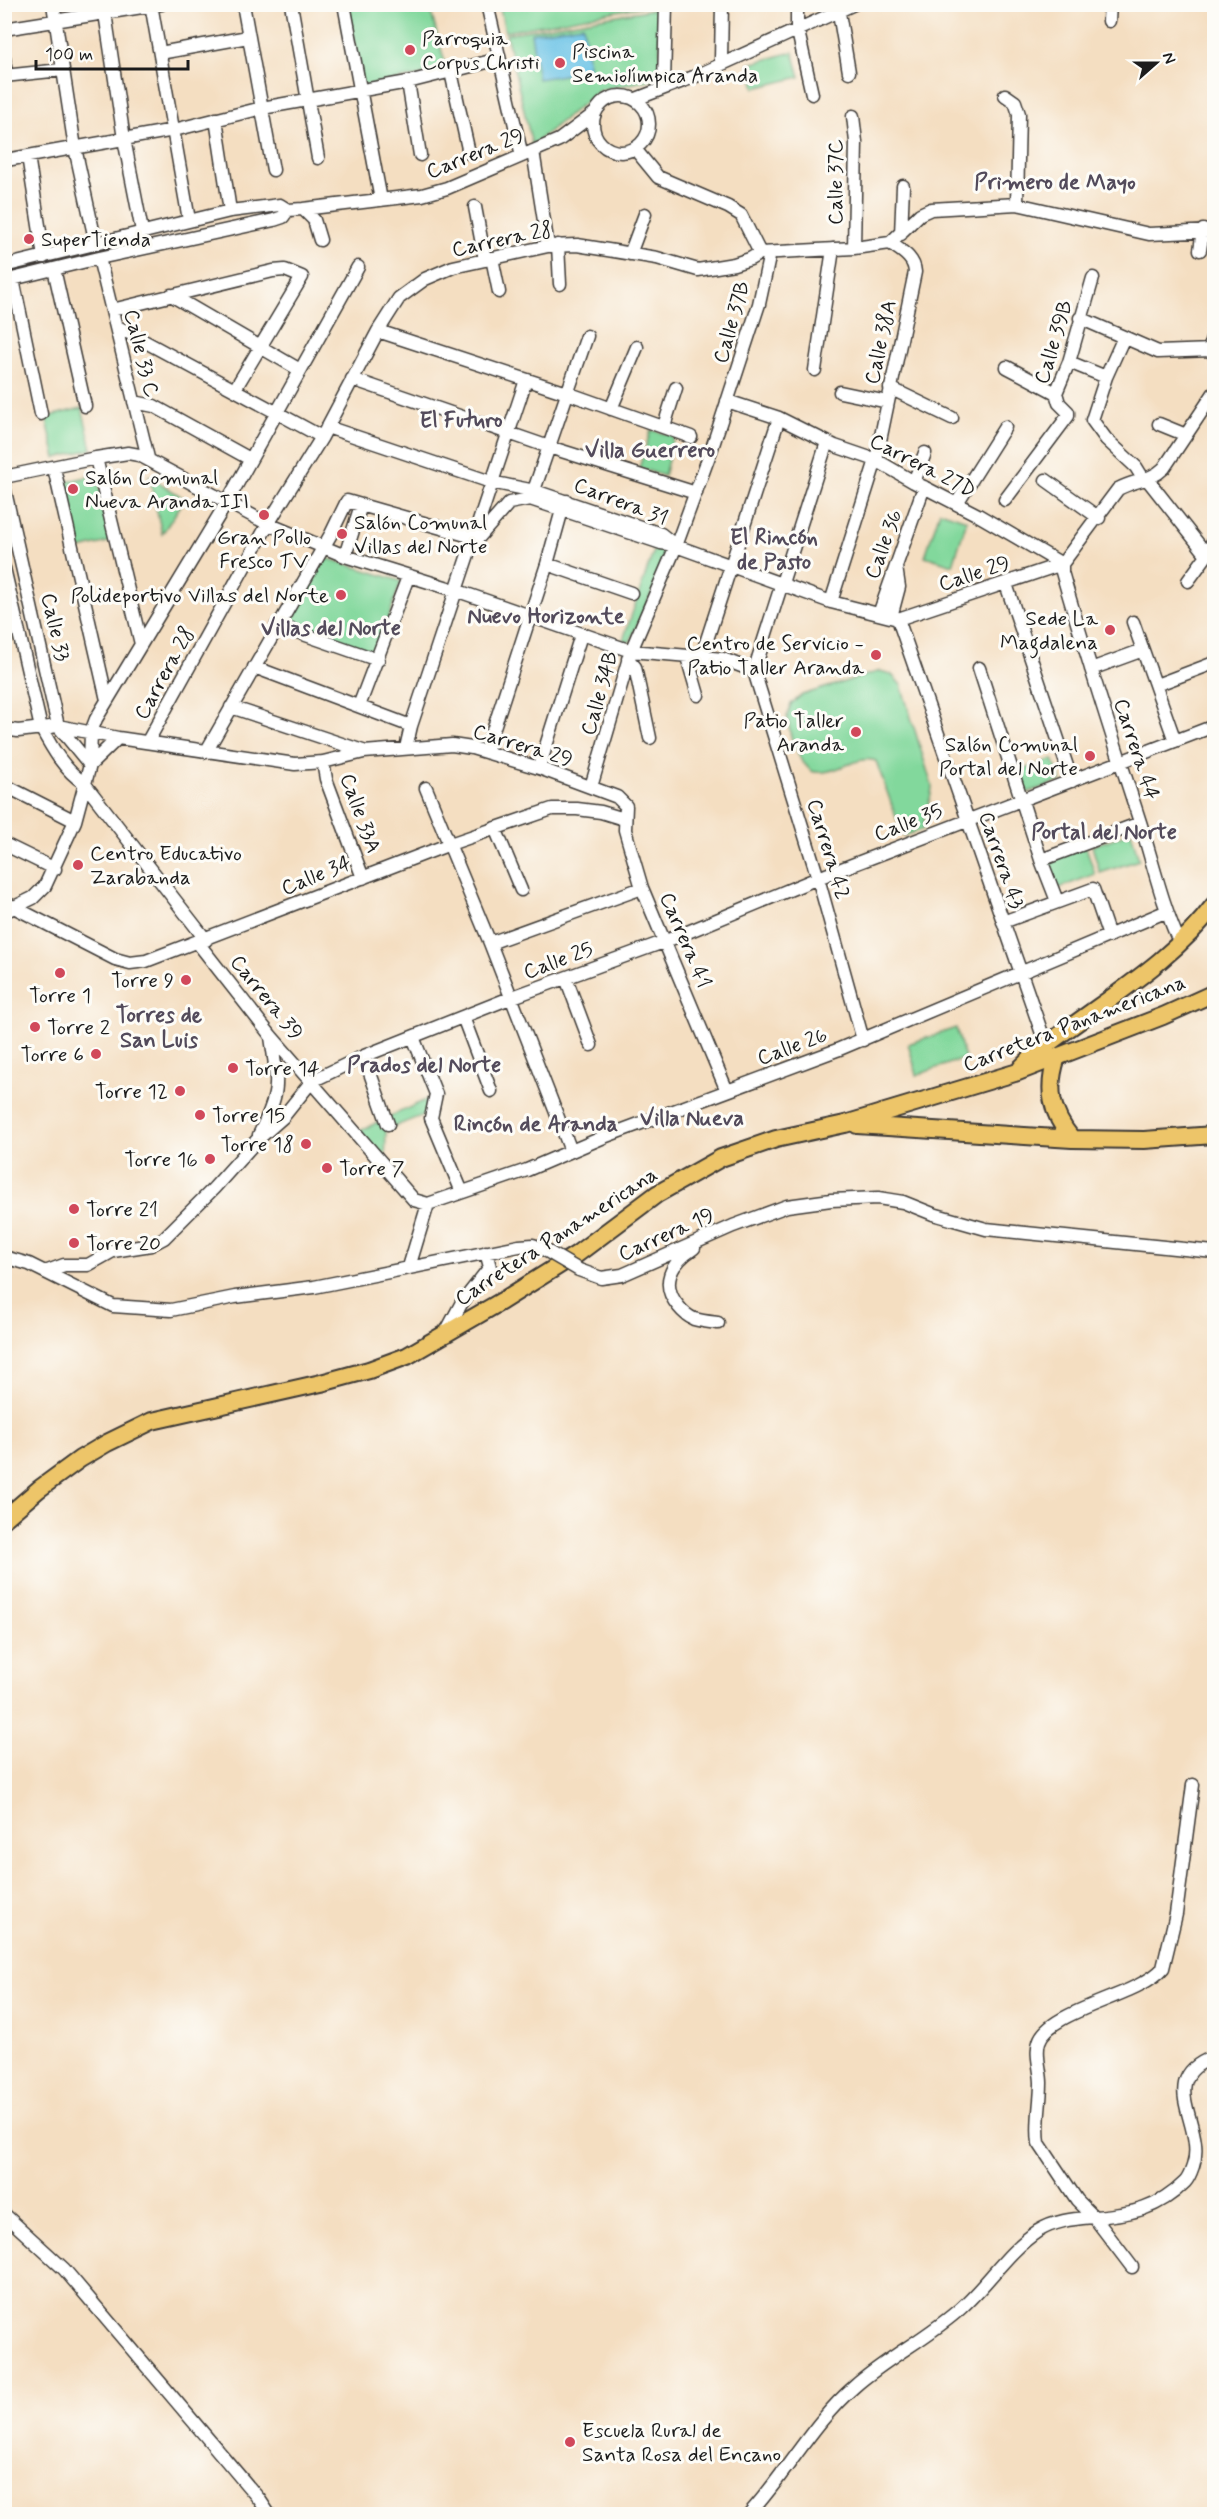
<svg xmlns="http://www.w3.org/2000/svg" width="1219" height="2519" viewBox="0 0 1219 2519" font-family="Mynerve,sans-serif">
  <rect width="100%" height="100%" fill="#fdfcf7"/>
  <filter id="ink" filterUnits="userSpaceOnUse"><feTurbulence type="fractalNoise" baseFrequency=".0167" numOctaves="2"/><feDisplacementMap in="SourceGraphic" scale="12" xChannelSelector="R" yChannelSelector="G"/><feConvolveMatrix kernelMatrix="1 2 1 2 8 2 1 2 1" color-interpolation-filters="sRGB"/></filter>
  <filter id="wash" filterUnits="userSpaceOnUse"><feTurbulence type="fractalNoise" baseFrequency=".008" numOctaves="4" result="noise"/><feDisplacementMap in="SourceGraphic" scale="24" xChannelSelector="R" yChannelSelector="G"/><feGaussianBlur stdDeviation="1.35" result="paint"/><feColorMatrix in="noise" values="0 0 0 0 0 0 0 0 0 0 0 0 0 0 0 0 0 1.4 0 .05"/><feComposite in="paint" operator="in"/></filter>
  <g filter="url(#wash)">
    <rect width="100%" height="100%" fill="#f4dec1"/>
    <path fill="#82d89c" stroke="#4f7a5c" stroke-width="1.5" d="M499,4h151v1l-145,27z
      M348,5h81l18,65 -86,17z
      M660,8v70l-60,12 -68,55 -26,-111z
      M793,52l7,25 -45,11 -6,-24z
      M82,408l10,41 -36,9 -10,-41z
      M651,430l23,6 -10,40 -25,-8z
      M96,475l16,66 -36,9 -16,-67z
      M149,476l36,23 -23,35z
      M940,511l27,9 -14,45 -28,-9z
      M655,547l15,4 -40,91 -7,-2z
      M326,558l75,23 -25,74 -86,-31z
      M880,671l11,3 10,11 31,101c0,16 -10,27 -8,43l-21,7 -27,-75c-18,-8 -43,17 -65,10l-10,-11 -10,-23 -4,-21 4,-12 11,-9z
      M1053,759l8,22 -35,12 -7,-22z
      M1131,832l8,28 -39,13 -8,-27z
      M1085,844l10,30 -41,16 -11,-30z
      M956,1028l9,30 -48,17 -9,-31z
      M432,1097l2,4 -8,13 -40,16 -1,35 -26,-34z"/>
    <path fill="#69c2e6" stroke="#426f81" stroke-width="1.5" d="M583,25l7,46 -52,8 -7,-46z"/>
  </g>
  <g filter="url(#ink)">
    <g fill="none" stroke-linecap="round" stroke-linejoin="round">
      <defs>
        <path id="minor" d="M53,4l22,144 21,96
          M151,4l38,216
          M243,4l30,166
          M291,4l27,154
          M344,4l37,196
          M487,4l35,152
          M797,4v23l15,67
          M838,7l11,65
          M105,13l19,126 18,92
          M1109,21l1,-17
          M4,29l157,-25
          M160,53l88,-16
          M4,57l2,19
          M721,60l1,-56
          M451,72l18,81
          M4,76l57,-6
          M408,82l12,73
          M664,84l2,-80
          M1005,95l10,7 4,12 -2,90
          M593 124a28 28 0 1 1 56 0a28 28 0 1 1-56 0Z
          M636,99l60,-23 158,-72
          M853,116l3,26 -2,106
          M216,119l14,92
          M635,149l23,28 70,30 13,8 19,38
          M533,151l15,95
          M28,156l16,101
          M6,160l168,-30 88,-22 146,-26 91,-23
          M475,207l10,53
          M303,209l11,11 6,20
          M901,234l2,-48
          M558,245l2,39
          M1200,250l3,-20
          M630,254l15,-40
          M99,258l49,200
          M492,258l7,34
          M4,266l226,-55 50,-6 8,5 15,-1 119,-14 25,-7 112,-48 36,-27
          M54,269l31,137
          M13,279l28,135
          M4,281l95,-23 175,-38 9,-3 5,-7
          M171,295l129,75
          M112,310l161,-39 12,-1 17,7 -67,112
          M1080,318l78,34 54,-2
          M116,326l206,111
          M378,331l189,62 124,44
          M1214,334l-3,8 3,13
          M1069,362l37,15 -14,43 14,19 30,28 8,13
          M1007,367l49,26
          M815,370l18,-121
          M1106,377l18,-40
          M352,379l197,68 147,46
          M890,388l62,30
          M840,392l48,10
          M727,401l52,17 56,28 41,14 38,22 64,33 84,49
          M134,402l20,4 96,53
          M611,409l26,-62
          M1159,424l27,11
          M664,426l12,-38
          M327,427l164,55 44,9 126,43 15,12 155,56 67,17
          M96,458l45,186
          M54,468l53,232
          M4,477l92,-19 32,-5 11,2 129,69 77,32 113,35 173,60 92,8 31,12
          M1147,479l60,76
          M1046,480l53,38
          M914,482l11,-29
          M4,487l54,239 32,39
          M532,496l55,-160
          M1005,500l63,-84v-4l-9,-9 -3,-10 13,-31 24,-84
          M957,503l48,-76
          M473,544l36,-41 21,-4 131,44 14,2
          M345,556l16,-51
          M547,564l84,29
          M1062,564v8c24,84 51,167 78,250 13,41 22,82 40,122
          M1062,564l56,-75c16,-9 33,-8 46,-21l50,-75
          M4,568l37,160c11,20 23,42 43,55l122,157
          M1188,581l19,-26 7,-16
          M1006,584l66,197
          M831,602l45,-142 39,-188c-1,-15 -14,-21 -25,-29
          M879,614l45,-127
          M891,617l8,-30 -3,-20
          M898,619l148,426
          M898,619l164,-55
          M1133,622l42,119
          M277,625l101,35
          M687,657l11,38
          M701,658l78,-240
          M628,659l7,8 15,71
          M254,667l157,59
          M979,668l62,192 16,41
          M1091,669l52,-19
          M754,671l64,207 45,162
          M754,671l73,-229
          M1156,685l58,-22
          M359,706l49,-129
          M231,707l132,44
          M4,729l14,2 40,-5 60,12 177,26 28,-2 41,-10 88,-7 20,3 67,20 78,29 9,9 -1,24 17,58 85,203
          M148,741l120,-217 54,-87 56,-106 21,-33 26,-19 28,-12 95,-21 29,-1 80,13 41,12 36,-6 16,-5 10,-6 94,-5 36,-5 30,-29 11,-5 86,-5 132,30 65,-3
          M406,748l5,-22 115,-346
          M206,752l125,-218 16,-33 126,36
          M486,752l61,-188 15,-54 5,-9
          M323,762l3,17 37,99
          M90,765l1,-33 5,-13 131,-217 131,-235
          M539,768l42,-133
          M4,785l71,36
          M591,787l40,-136 45,-105 36,-98 47,-144 11,-51
          M426,788l64,155 81,208
          M495,828l26,62
          M4,844l51,25
          M1041,860l99,-37
          M4,902l111,57 15,4 16,-2 304,-117 102,-35h25l24,3 23,7
          M4,912l29,-14 12,-12 30,-65 15,-56 28,-27
          M1003,922l90,-33 16,47
          M198,943l73,93 116,133 27,31 14,4 99,-34 77,-33 233,-87 328,-138
          M490,943l152,-55
          M566,978l25,67
          M463,1017l28,74
          M413,1037l23,57 -5,24 31,74
          M364,1056l24,68
          M259,1135c22,-45 19,-50 12,-98
          M694,1248c-23,15 -35,36 -15,59 4,5 8,9 15,12 7,2 16,3 24,4
          M4,1257l25,7 84,42 58,4 64,-13 79,-10 205,-41 14,-1 12,5
          M409,1267l19,-63
          M579,1270l22,8 21,-3 111,-49 54,-20 44,-6 47,-2 25,4 30,12 53,15 228,23
          M45,1272l19,-7h24l25,-14 38,-6 13,-7 50,-50 44,-49 25,-22 29,-36 52,-25 146,-58 156,-57 152,-63 396,-152
          M446,1332l15,-28 29,-37 -4,-15
          M4,2214l60,55 195,230 10,15
          M1132,2267l-38,-50 -17,-17 -38,-57c-3,-20 2,-40 2,-60 0,-12 -6,-29 -2,-41 9,-32 101,-46 124,-74l13,-54 17,-129
          M749,2514c38,-41 63,-91 106,-128 33,-29 74,-49 106,-78 27,-24 47,-57 77,-77 18,-11 36,-12 57,-14 37,-3 63,-8 90,-35 4,-4 6,-10 8,-16 14,-41 -40,-87 21,-109"/>
        <path id="highway" d="M1057,1057c-11,32 -6,56 15,82
          M1021,1068c18,-19 40,-34 61,-49 47,-34 97,-67 132,-114
          M857,1125l215,14 72,1 70,-5
          M4,1519l35,-30 41,-30 27,-16 45,-22 169,-38 48,-13 38,-14 95,-55 75,-47 80,-60 64,-36 55,-19 69,-15 173,-52 145,-56 51,-23"/>
      </defs>
      <use href="#minor" stroke="#3c3935" stroke-width="15"/>
      <use href="#highway" stroke="#3c3935" stroke-width="20"/>
      <use href="#minor" stroke="#fff" stroke-width="12"/>
      <use href="#highway" stroke="#edc569" stroke-width="16"/>
      <defs>
        <path id="minor-bridge" d="M545,1250l34,20"/>
      </defs>
      <use href="#minor-bridge" stroke="#3c3935" stroke-width="15" stroke-linecap="butt"/>
      <use href="#minor-bridge" stroke="#fff" stroke-width="12"/>
    </g>
  </g>
  <g fill="#d1495b" stroke="#fdfcf7" stroke-width="2">
    <circle cx="410" cy="50" r="6"/>
    <circle cx="560" cy="63" r="6"/>
    <circle cx="29" cy="239" r="6"/>
    <circle cx="73" cy="489" r="6"/>
    <circle cx="264" cy="515" r="6"/>
    <circle cx="342" cy="534" r="6"/>
    <circle cx="341" cy="595" r="6"/>
    <circle cx="1110" cy="630" r="6"/>
    <circle cx="876" cy="655" r="6"/>
    <circle cx="856" cy="732" r="6"/>
    <circle cx="1090" cy="756" r="6"/>
    <circle cx="78" cy="865" r="6"/>
    <circle cx="60" cy="973" r="6"/>
    <circle cx="186" cy="980" r="6"/>
    <circle cx="35" cy="1027" r="6"/>
    <circle cx="96" cy="1054" r="6"/>
    <circle cx="233" cy="1068" r="6"/>
    <circle cx="180" cy="1091" r="6"/>
    <circle cx="200" cy="1115" r="6"/>
    <circle cx="306" cy="1144" r="6"/>
    <circle cx="210" cy="1159" r="6"/>
    <circle cx="327" cy="1168" r="6"/>
    <circle cx="74" cy="1209" r="6"/>
    <circle cx="74" cy="1243" r="6"/>
    <circle cx="570" cy="2442" r="6"/>
  </g>
  <g text-anchor="middle" stroke-width="6" stroke-linejoin="round" paint-order="stroke">
    <g font-size="21" fill="#1c1c1c" stroke="#fdfcf7" text-anchor="start">
      <text x="422" y="45">Parroquia<tspan x="422" dy="24">Corpus Christi</tspan></text>
      <text x="572" y="58">Piscina<tspan x="572" dy="24">Semiolímpica Aranda</tspan></text>
      <text x="41" y="246">SuperTienda</text>
      <text x="85" y="484">Salón Comunal<tspan x="85" dy="24">Nueva Aranda III</tspan></text>
      <text x="354" y="529">Salón Comunal<tspan x="354" dy="24">Villas del Norte</tspan></text>
      <text x="264" y="544" text-anchor="middle">Gran Pollo<tspan x="264" dy="24">Fresco TV</tspan></text>
      <text x="329" y="602" text-anchor="end">Polideportivo Villas del Norte</text>
      <text x="1098" y="625" text-anchor="end">Sede La<tspan x="1098" dy="24">Magdalena</tspan></text>
      <text x="864" y="650" text-anchor="end">Centro de Servicio -<tspan x="864" dy="24">Patio Taller Aranda</tspan></text>
      <text x="844" y="727" text-anchor="end">Patio Taller<tspan x="844" dy="24">Aranda</tspan></text>
      <text x="1078" y="751" text-anchor="end">Salón Comunal<tspan x="1078" dy="24">Portal del Norte</tspan></text>
      <text x="90" y="860">Centro Educativo<tspan x="90" dy="24">Zarabanda</tspan></text>
      <text x="174" y="987" text-anchor="end">Torre 9</text>
      <text x="60" y="1002" text-anchor="middle">Torre 1</text>
      <text x="47" y="1034">Torre 2</text>
      <text x="84" y="1061" text-anchor="end">Torre 6</text>
      <text x="245" y="1075">Torre 14</text>
      <text x="168" y="1098" text-anchor="end">Torre 12</text>
      <text x="212" y="1122">Torre 15</text>
      <text x="294" y="1151" text-anchor="end">Torre 18</text>
      <text x="198" y="1166" text-anchor="end">Torre 16</text>
      <text x="339" y="1175">Torre 7</text>
      <text x="86" y="1216">Torre 21</text>
      <text x="86" y="1250">Torre 20</text>
      <text x="582" y="2437">Escuela Rural de<tspan x="582" dy="24">Santa Rosa del Encano</tspan></text>
    </g>
    <g font-size="21" fill="#1c1c1c" stroke="#fdfcf7">
      <text transform="translate(475 153) rotate(-22)" y="7">Carrera 29</text>
      <text transform="translate(835 182) rotate(-90)" y="7">Calle 37C</text>
      <text transform="translate(502 239) rotate(-12)" y="7">Carrera 28</text>
      <text transform="translate(731 322) rotate(-74)" y="7">Calle 37B</text>
      <text transform="translate(880 342) rotate(-78)" y="7">Calle 38A</text>
      <text transform="translate(1053 342) rotate(-73)" y="7">Calle 39B</text>
      <text transform="translate(142 353) rotate(76)" y="7">Calle 33 C</text>
      <text transform="translate(923 465) rotate(27)" y="7">Carrera 27D</text>
      <text transform="translate(621 501) rotate(21)" y="7">Carrera 31</text>
      <text transform="translate(883 544) rotate(-70)" y="7">Calle 36</text>
      <text transform="translate(974 573) rotate(-18)" y="7">Calle 29</text>
      <text transform="translate(56 627) rotate(77)" y="7">Calle 33</text>
      <text transform="translate(164 673) rotate(-61)" y="7">Carrera 28</text>
      <text transform="translate(599 693) rotate(-74)" y="7">Calle 34B</text>
      <text transform="translate(523 745) rotate(17)" y="7">Carrera 29</text>
      <text transform="translate(1137 749) rotate(72)" y="7">Carrera 44</text>
      <text transform="translate(361 813) rotate(70)" y="7">Calle 33A</text>
      <text transform="translate(908 822) rotate(-21)" y="7">Calle 35</text>
      <text transform="translate(829 849) rotate(73)" y="7">Carrera 42</text>
      <text transform="translate(1002 860) rotate(71)" y="7">Carrera 43</text>
      <text transform="translate(316 875) rotate(-22)" y="7">Calle 34</text>
      <text transform="translate(686 940) rotate(67)" y="7">Carrera 41</text>
      <text transform="translate(558 960) rotate(-20)" y="7">Calle 25</text>
      <text transform="translate(267 997) rotate(51)" y="7">Carrera 39</text>
      <text transform="translate(1074 1023) rotate(-21)" y="7">Carretera Panamericana</text>
      <text transform="translate(792 1046) rotate(-20)" y="7">Calle 26</text>
      <text transform="translate(666 1234) rotate(-24)" y="7">Carrera 19</text>
      <text transform="translate(556 1236) rotate(-33)" y="7">Carretera Panamericana</text>
    </g>
    <g font-size="22" font-weight="bold" fill="#534b5b" stroke="#fdfcf7">
      <text x="1055" y="189">Primero de Mayo</text>
      <text x="461" y="427">El Futuro</text>
      <text x="650" y="457">Villa Guerrero</text>
      <text x="774" y="544">El Rincón<tspan x="774" dy="25">de Pasto</tspan></text>
      <text x="546" y="623">Nuevo Horizonte</text>
      <text x="331" y="635">Villas del Norte</text>
      <text x="1104" y="839">Portal del Norte</text>
      <text x="159" y="1022">Torres de<tspan x="159" dy="25">San Luis</tspan></text>
      <text x="424" y="1072">Prados del Norte</text>
      <text x="692" y="1125">Villa Nueva</text>
      <text x="536" y="1131">Rincón de Aranda</text>
    </g>
  </g>
  <rect width="1219" height="2519" fill="none" stroke="#fdfcf7" stroke-width="24"/>
  <g transform="translate(1156 63) rotate(69)" stroke="#fdfcf7" stroke-width="4.5" paint-order="stroke">
  <path d="M0-4.5L10 22L0 15L-10 22Z" fill="#1c1c1c"/>
  <text y="-9" font-size="16" font-weight="bold" text-anchor="middle" fill="#1c1c1c">N</text>
  </g>
  <path d="M36 60v9h152v-9" fill="none" stroke="#1c1c1c" stroke-width="3"/>
  <text x="45" y="60" font-size="18" fill="#1c1c1c" stroke="#fdfcf7" stroke-width="4.5" paint-order="stroke">100 m</text>
</svg>
